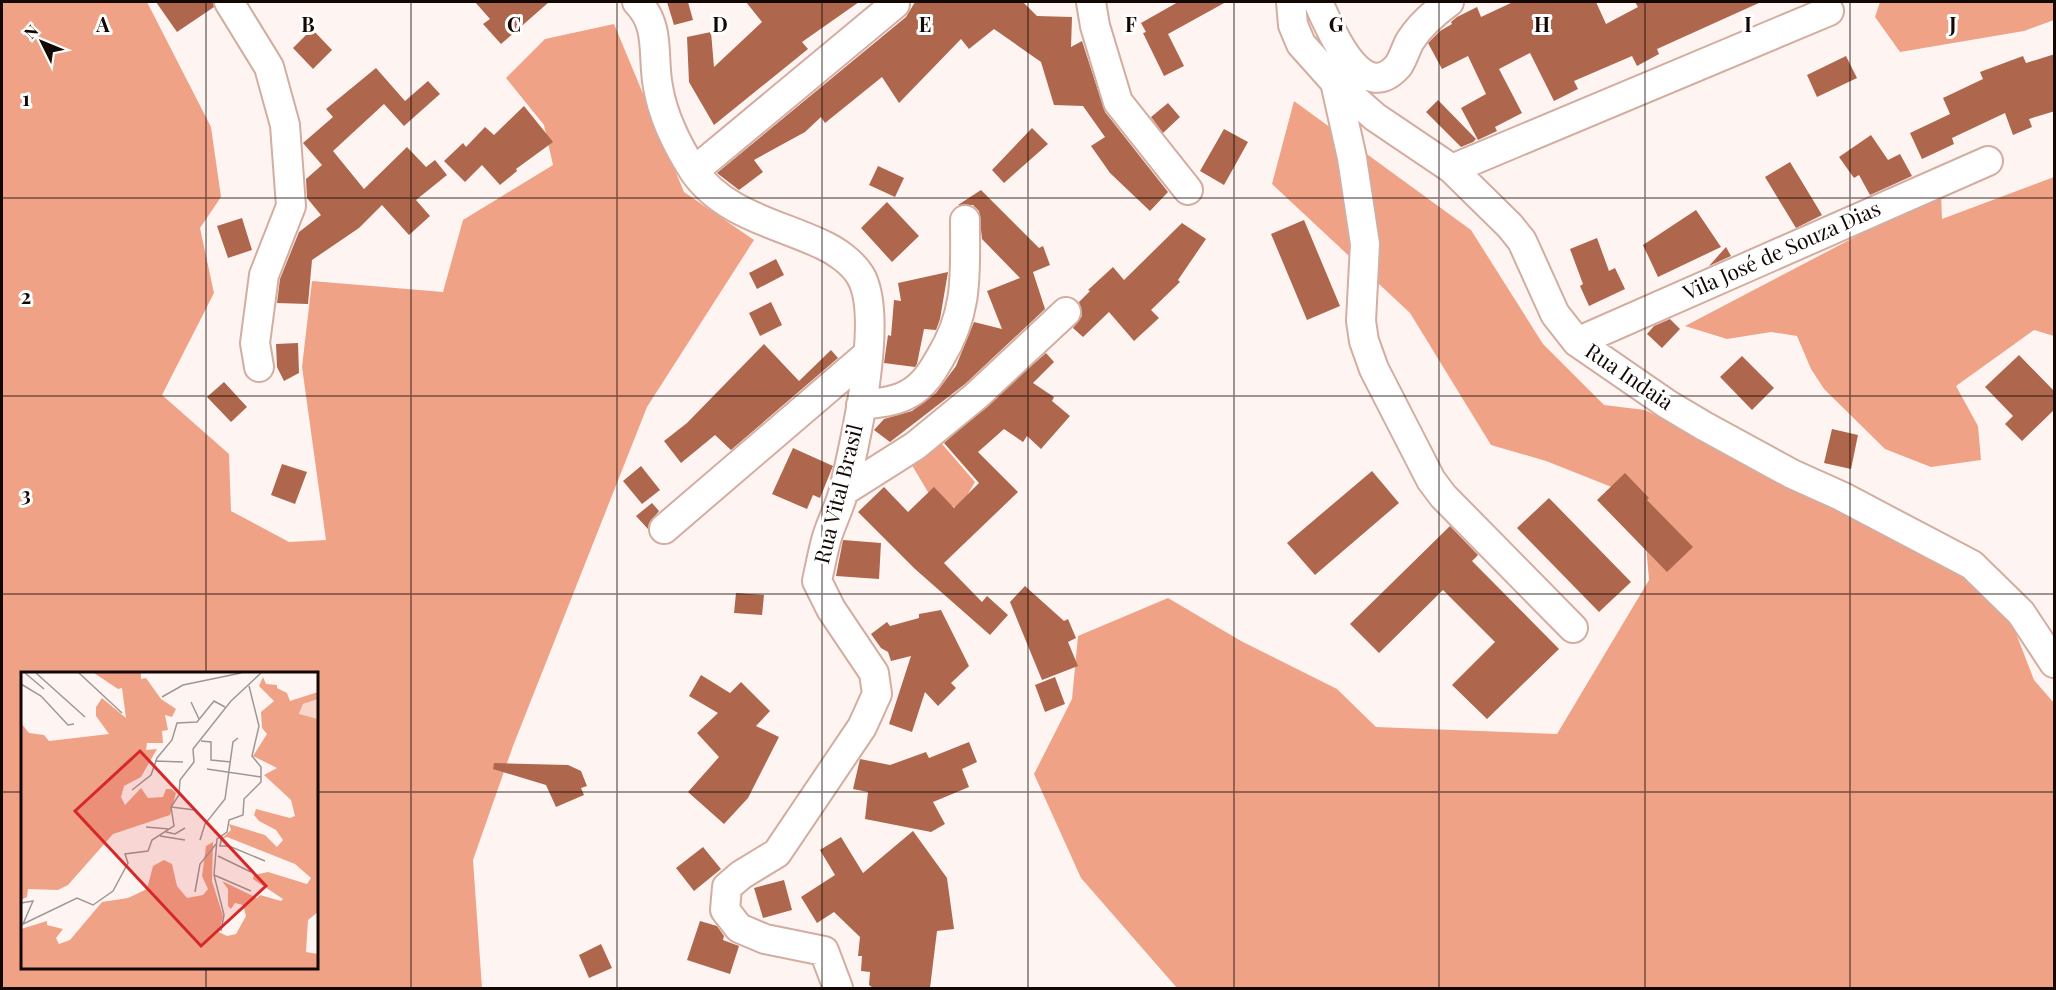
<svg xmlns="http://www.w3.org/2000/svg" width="2056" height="990" viewBox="0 0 2056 990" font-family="'Playfair Display',serif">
  <rect width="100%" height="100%" fill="#fef5f3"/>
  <path fill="#f0a286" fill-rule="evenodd" d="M2,2h145l64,125 10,70 -21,31 14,65 -52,102 67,59 2,57 58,31 37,-2 -24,-173 10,-86 131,11 20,-72 90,-55 -9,-40 -38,-47 39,-39 69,-15 70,168 70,48 -107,167 -134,339 -40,114 9,128h-480zM22,674h294v294h-294z
    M1880,2h174v18l-30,11 -124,21 -25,-35z
    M1294,101l177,129 72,114 61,61 41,5 334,165 28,35 27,70 20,23v285h-877l-96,-110 -47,-104 38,-75 6,-63 90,-38 73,43 96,48 39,38 181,7 92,-154 -7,-81 -96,-38 -55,-16 -81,-132 -138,-129z
    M2054,177v159l-20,-6 -78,56 22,40 3,34 -50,7 -46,-18 -61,-60 -13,-20 -14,-33 -26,-4 -44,7 -42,-13 256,-134 1,27z
    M936,437l39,45 -16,27 -28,-12 -21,-35z"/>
  <path fill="#ae664c" d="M156,2h57l1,5 -37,25z
    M475,2h74l-48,42 -18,-20 7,-5z
    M667,2h21l5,18 -19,5z
    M746,2h113l-57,40 6,7 -94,76 -25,-43 -2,-45 24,-5 3,35 48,-45z
    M915,2h108l14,14 35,1 -1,30 11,-6 23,71 63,80 -18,19 -40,-38 -19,-27 14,-9 -22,-31 -29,-1 -13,-43 -47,-33 -25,20 -8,-10 -62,64 -17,-26 -57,46 -4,-6 -16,15 -51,28 9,12 -24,18 -22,-17 189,-156z
    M1178,2h48l-58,32 16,32 -20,10 -21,-43 3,-1 -5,-9z
    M1513,2h83l10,22 32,-17 -3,-5h126l-104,47 2,5 -22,12 -5,-10 -58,25 4,8 -24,12 -24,-48 -31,16 23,44 -27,14 2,4 -19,9 -17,-32 25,-14 -18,-38 -26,13 -14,-26 12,-12 12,-7 -1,-2 6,-5 20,-10 4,10z
    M312,29l20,21 -19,19 -20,-21z
    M2055,54v57l-26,8 3,8 -19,8 -8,-22 -53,25 2,6 -32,15 -12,-26 40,-19 -7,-16 40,-19 -3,-7 43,-16 3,7z
    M1846,56l11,22 -40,19 -10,-22z
    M376,68l29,33 23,-20 12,13 -36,32 -20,-22 -51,47 31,38 43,-42 19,20 9,-7 12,15 -31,25 14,16 -21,19 -27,-30 -23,23 -47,32 -4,44 -31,-1 3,-24 19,-47 22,-17 -14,-17 -1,-19 16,-14 -19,-22 30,-26 -7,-8z
    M1438,100l38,39 -3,3 -12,5 -35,-35z
    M1168,103l12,14 -17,16 -12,-16z
    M524,106l29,36 -37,27 1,2 -17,14 -18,-20 -17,17 -21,-21 19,-18 3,4 19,-20 9,8z
    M1032,128l16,16 -44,39 -12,-13z
    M1224,129l24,13 -24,43 -24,-14z
    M1871,135l17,25 12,-6 12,22 -42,19 -11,-20 -5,3 -15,-21z
    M1790,162l32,53 -26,13 -31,-51z
    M878,166l26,12 -9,19 -26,-12z
    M981,190l58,58 4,-2 7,19 -17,7 12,37 -80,75 -75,58 -16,-12 10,-11 28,-8 24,-18 20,-27 18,-44 28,7 -15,-38 33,-13 -38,-39 -3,-28 -6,-6h-15z
    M887,202l32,34 -27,26 -31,-34z
    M1696,210l25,37 -63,30 -15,-32z
    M242,218l10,32 -24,8 -11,-32z
    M1304,220l36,86 -33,14 -36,-86z
    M1182,223l24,16 -28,41 2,2 -29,28 8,8 -25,23 -25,-29 -26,25 -10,-9 9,-12 -3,-14 11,-11 -2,-1 25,-23 11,13z
    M1597,238l12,33 6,-3 10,21 -36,17 -9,-20 3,-2 -13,-35z
    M1726,247l5,9 -22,10z
    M776,259l8,16 -27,14 -8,-16z
    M948,272l-8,47 -4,11 -12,-1 -7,35 -2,3 -31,-4 4,-28 3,1 3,-36 7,1 -3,-18z
    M771,302l11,23 -22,11 -11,-23z
    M1670,319l10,10 -18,19 -15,-14 7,-8z
    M298,343l1,30 -15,8 -7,-14 -1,-23z
    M764,344l35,37 32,-31 7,8 -107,92 -16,-15 -34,28 -17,-22 23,-18z
    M1046,353l8,9 -21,21 21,14 -2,4 18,15 -29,33 -14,-13 -4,6 -19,-13 -26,23 40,40 -74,71 38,39 5,-6 21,19 -18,20 -75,-66 -57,-57 26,-25 24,25 26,-25 20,21 25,-25 -35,-40z
    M2019,355l36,37v17l-33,32 -17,-17 8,-8 -28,-29z
    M1742,356l32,32 -22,22 -32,-33z
    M224,382l23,25 -16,15 -24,-25z
    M1832,429l26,6 -7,34 -27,-6z
    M793,448l40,18 -13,32 -7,-3 -6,14 -35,-15z
    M282,464l25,8 -12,32 -24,-9z
    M641,466l19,24 -18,14 -19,-23z
    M1372,471l27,32 -84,72 -28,-32z
    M1625,473l24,25 -2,2 46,47 -26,25 -70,-72z
    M1549,498l82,84 -32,30 -82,-84z
    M652,503l7,8 -10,12 -1,6 -12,-13z
    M1450,526l28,29 -6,6 87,88 -72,70 -35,-34 43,-43 -52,-52 -64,63 -29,-29z
    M843,540l38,3 -2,36 -43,-3z
    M1025,586l39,35 4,-2 8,19 -8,4 10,24 -36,14 -32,-78z
    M736,593l28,2 -2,20 -28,-2z
    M941,610l28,56 -18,17 5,5 -18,18 -13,-14 -13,40 -23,-8 22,-68 -20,5 -3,-9 -7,-4 -10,-14 16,-12 3,4 29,-8v-4z
    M701,675l29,18 11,-11 29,29 -14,15 23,11 -31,61 -24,26 -36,-32 31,-35 -22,-24 21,-20 -29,-17z
    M1055,677l10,27 -20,8 -10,-27z
    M969,742l8,20 -15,7 7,18 -36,15 12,22 -14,8 -66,-13 3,-27 -15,-3 7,-30 30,6 36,-13 3,6z
    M494,763l74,2 13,6 6,15 -6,2 3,7 -28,12 -10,-22 -53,-16z
    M913,831l34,47 7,51 -17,2 -7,57h-57l-4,-3 1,-13 -9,-1 1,-15h-4l2,-19 -26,-25 -17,11 -16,-26 34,-22 -15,-25 21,-13 22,36z
    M703,847l18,22 -27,22 -18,-23z
    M784,880l8,30 -29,8 -9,-30z
    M700,921l17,5 7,10 -1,4 16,6 -9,28 -43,-14z
    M601,944l11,24 -23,10 -10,-23z"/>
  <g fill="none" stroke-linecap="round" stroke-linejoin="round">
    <defs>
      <path id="minor" d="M229,2l40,65 16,58 6,81 -27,69 -9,68 4,24
        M637,2c24,24 15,54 21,85 5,30 19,58 35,83 30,44 83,53 128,74 14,6 31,18 39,31 25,40 -5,168 -16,215 -4,16 -12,31 -17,47 -4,14 -7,30 -10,44l14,28 43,64 3,21 -15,33 -85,126 -36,22 -14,12 -2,23 14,18 26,11 59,12 14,37
        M1091,2l4,24 23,76 70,88
        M1291,2l2,23 8,19 34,38 40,35 77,52 58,57 12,15 33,73 22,28 90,62 37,22 88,48 49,22 131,69 49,48 33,50
        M1318,2c11,24 43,106 80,64 5,-7 8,-18 12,-25 10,-16 24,-28 39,-39
        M1335,82l17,76 13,86 -4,77 3,20 10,28 57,111 12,16 130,132
        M1452,169l377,-158
        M694,171l201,-167
        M1577,342l411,-181
        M861,405c16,-2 35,-3 49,-12 14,-8 22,-21 30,-35 29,-47 25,-85 25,-138
        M844,491l71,-45 61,-50 90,-84
        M664,529l203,-174"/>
    </defs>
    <use href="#minor" stroke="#d3ada0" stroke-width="32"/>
    <use href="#minor" stroke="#fff" stroke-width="28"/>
  </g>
  <path fill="none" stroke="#140805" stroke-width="1.5" stroke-opacity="0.55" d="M206,2v672M411,2v986M617,2v986M822,2v986M1028,2v986M1234,2v986M1439,2v986M1645,2v986M1850,2v986M2,198h2052M2,396h2052M2,594h2052M2,792h20M316,792h1738M206,968v20"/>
  <g text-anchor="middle" stroke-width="6" stroke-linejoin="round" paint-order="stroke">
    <g font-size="21" fill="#140805" stroke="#fff">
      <text transform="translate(1782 251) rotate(-24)" y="7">Vila José de Souza Dias</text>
      <text transform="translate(1629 377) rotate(34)" y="7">Rua Indaia</text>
      <text transform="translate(839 494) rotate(-76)" y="7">Rua Vital Brasil</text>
    </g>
  </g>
  <g transform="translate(21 672)">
    <rect width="297" height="297" fill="#fef5f3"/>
    <path d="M297,27v20l-19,-4 4,-11z" fill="#f8d6ca"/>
    <path d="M73,1h47v6l5,-1 15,21 15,10 -4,8 -7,-2 3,15 -6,1 1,12h-16l-1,7 11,-1 -16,28 -17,9 -3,11 4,8 16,-17 7,10 15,-1 3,-8h5l5,4 -6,22 -57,19 -45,51 -10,5 -30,-1 -1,8 -6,3v-177l8,10 15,2 5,6 60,-7 -13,-18v-9l6,-9 24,20 -4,-30 -4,1zM242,5l3,7 11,1v3l10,5 3,8 28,-9v7l-15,5 -4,10 19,5v193l-10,8 -2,32 12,2v14h-297v-39l26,-8v4l16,4 -7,9 3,6 11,-4 32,-38 26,-4 19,-9 6,-23 11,-6 8,4 5,22 10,12 16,-3 5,-6 -6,-13 4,-30 7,-4 -1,39 11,35 -4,16 8,4 9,-2 10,-18 -3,-11 -8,-2 -4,6 -3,-3v-17l-6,-8 35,17 3,-3 21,6 2,-2 -30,-20 1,-4 14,-3 39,12 4,-6 -16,-14 -68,-27 -6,2 10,-9 -2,-6 36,11 12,12 6,-7 -7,-10 -17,-9 -5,-6 2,-6 34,9 5,-2 -4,-16 -27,-25 13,-7 -24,-12 14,-22 -5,-6 -1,-16 13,-11 -15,-15z" fill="#f0a286"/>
    <path fill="none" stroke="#a09694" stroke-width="1.5" d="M4,1l19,16M15,1l49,44M58,1l43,40M0,12l20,12 27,29 6,-1M141,25l21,-12 58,-12M170,30l8,17M180,69l10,1v18l20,2M134,89l28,1M186,97l54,8M111,118l19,-15 6,-17 15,-18 5,-17 20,-1 17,-21 11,6M150,135l24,3M125,155l23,2M145,160l9,2 10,-6M201,163l-2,11h9l36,15M139,164l25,4M179,168l5,-16 20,-25 8,-57 5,-4M197,184l33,16M193,203l37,16M174,220l5,-28 16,-20M0,231l12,-2 -10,23M0,253l56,-27 16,7 20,-14 15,-28 -3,-9 23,-3 4,-11 22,-14 -3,-19 8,-12 1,-15 14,-18 -1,-13 38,-48 30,-28M200,259l3,-16 -10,-40 3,-36 10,-7 2,-12 14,-5 1,-16 17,-17v-15l-9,-11 7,-30 -10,-40"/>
    <path fill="#d62828" fill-opacity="0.15" stroke="#d62828" stroke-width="3" d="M119,79l126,135 -65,60 -126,-135z"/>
    <rect width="297" height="297" fill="none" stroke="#140805" stroke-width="3"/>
  </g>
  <g font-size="20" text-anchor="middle" font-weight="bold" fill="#140805" stroke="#fff" stroke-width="6" stroke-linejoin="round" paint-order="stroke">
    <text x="103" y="32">A</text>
    <text x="308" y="32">B</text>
    <text x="514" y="32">C</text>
    <text x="720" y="32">D</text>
    <text x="925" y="32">E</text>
    <text x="1131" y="32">F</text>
    <text x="1336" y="32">G</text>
    <text x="1542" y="32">H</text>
    <text x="1748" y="32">I</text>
    <text x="1953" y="32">J</text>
    <text x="26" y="106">1</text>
    <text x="26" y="304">2</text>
    <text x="26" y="502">3</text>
  </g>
  <rect width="2056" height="990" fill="none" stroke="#140805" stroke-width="6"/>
  <g transform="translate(42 42) rotate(313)" stroke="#ffffff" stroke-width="4.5" paint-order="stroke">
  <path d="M0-4.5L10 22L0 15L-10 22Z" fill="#140805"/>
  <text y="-9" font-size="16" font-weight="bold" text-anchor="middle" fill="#140805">N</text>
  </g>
</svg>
